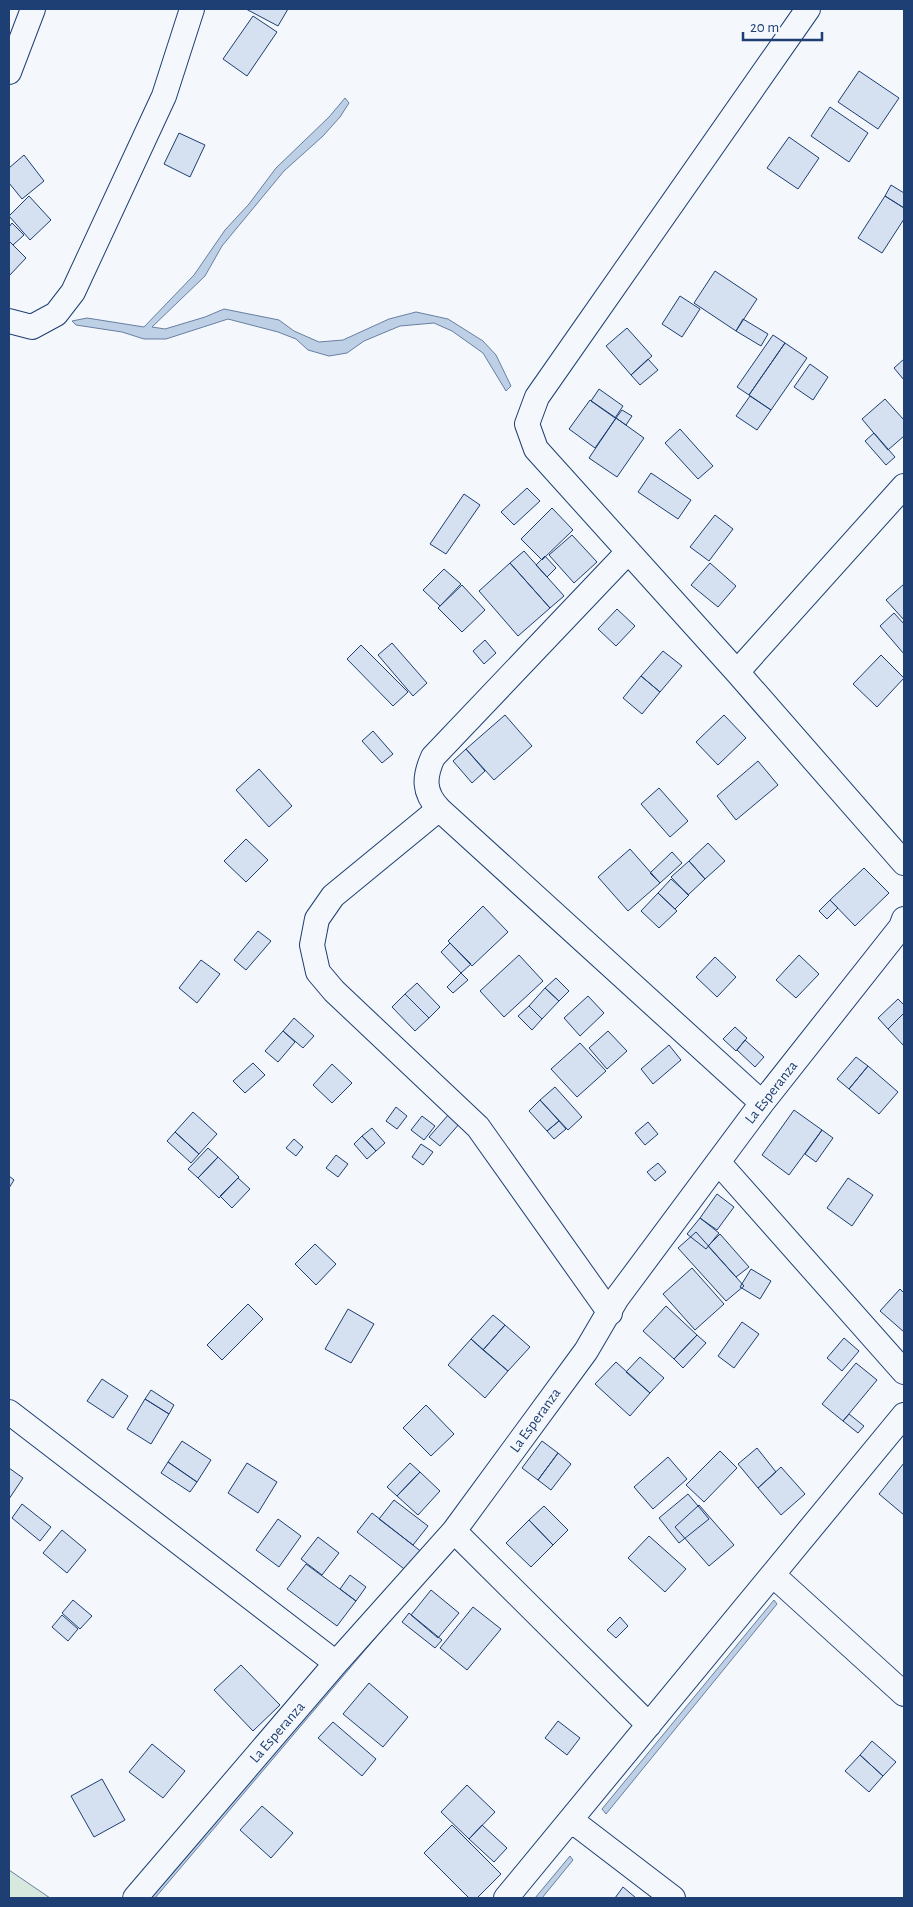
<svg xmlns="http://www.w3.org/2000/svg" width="913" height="1907" viewBox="0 0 913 1907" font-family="'Alegreya Sans',sans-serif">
  <rect width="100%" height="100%" fill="#f4f7fb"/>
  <path fill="#d7e8df" stroke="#687fa3" d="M9,1870l41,28h-41z"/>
  <path fill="#bed0e5" stroke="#687fa3" d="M345,98l4,5 -9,14 -17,19 -39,35 -62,75 -17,30 -53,51 13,2 40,-12 19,-8 55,11 15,11 25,11 24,-2 46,-21 27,-7 32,7 35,22 13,14 15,31 -5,5 -23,-38 -31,-22 -18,-8 -34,3 -36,15 -17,12 -18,3 -21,-6 -12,-11 -18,-7 -50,-13 -62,20h-22l-22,-7 -46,-7 -4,-4 15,-3 57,9 50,-52 31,-45 24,-26 27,-36 53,-51z
    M442,1556l2,1 -289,341h-4z
    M774,1600l3,4 -171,210 -4,-5z
    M570,1856l3,4 -31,38h-7z"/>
  <path fill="#d5e0f0" stroke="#1d3f73" d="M246,9h42l-10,17z
    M253,16l24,16 -30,44 -24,-17z
    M859,71l40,27 -21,31 -40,-27z
    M830,107l38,26 -19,29 -38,-26z
    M179,133l26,12 -15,32 -26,-13z
    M789,137l30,21 -21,31 -31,-21z
    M24,155l20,26 -22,18 -13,-16v-15z
    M891,185l13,8v15l-19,-12z
    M29,196l22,24 -21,20 -21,-24z
    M885,196l19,12v11l-22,34 -24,-15z
    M12,223l12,12 -11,10 -4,-4v-14z
    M9,241l17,17 -17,18z
    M715,271l42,28 -21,32 -42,-28z
    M680,296l20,13 -18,28 -20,-13z
    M743,319l25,15 -7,12 -25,-15z
    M627,328l25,28 -21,19 -25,-29z
    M773,335l12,8 -36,52 -12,-8z
    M785,343l22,15 -36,52 -22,-15z
    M648,359l10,11 -18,15 -9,-10z
    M904,359v21l-10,-12z
    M810,364l18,13 -15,23 -19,-13z
    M599,389l24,17 -8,12 -24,-17z
    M750,396l21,14 -14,20 -21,-14z
    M885,399l19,21v16l-16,14 -26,-31z
    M590,400l26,18 -21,30 -26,-19z
    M622,410l10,6 -6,9 -10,-7z
    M616,418l28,20 -27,39 -28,-19z
    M680,429l33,37 -15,13 -33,-36z
    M874,433l21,24 -9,8 -21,-24z
    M651,473l40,27 -13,19 -40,-27z
    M527,488l13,13 -26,24 -13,-13z
    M464,494l16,11 -34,49 -16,-10z
    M552,508l21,22 -31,30 -21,-21z
    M715,515l18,14 -24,32 -19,-14z
    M572,535l25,27 -23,21 -25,-28z
    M524,551l40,45 -14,12 -40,-45z
    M545,556l11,12 -9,9 -11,-12z
    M510,563l40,45 -32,28 -39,-45z
    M710,563l26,23 -18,21 -27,-22z
    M444,569l17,15 -21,22 -17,-16z
    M904,584v36l-18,-20z
    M462,585l23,25 -23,22 -24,-24z
    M617,609l18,17 -19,20 -18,-17z
    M894,613l10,11v30l-24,-28z
    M485,640l11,13 -12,11 -11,-13z
    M392,643l35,40 -14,13 -35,-41z
    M361,645l47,47 -15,14 -46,-47z
    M663,651l19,15 -22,26 -19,-16z
    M881,655l23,23 -27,29 -24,-23z
    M641,676l19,16 -18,22 -19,-16z
    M505,715l27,31 -38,34 -28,-31z
    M724,715l22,23 -28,27 -22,-23z
    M373,731l20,23 -11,9 -20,-22z
    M466,749l19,22 -13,12 -19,-22z
    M758,761l20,24 -42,35 -19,-24z
    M259,769l33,37 -23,21 -33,-37z
    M659,788l29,33 -18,16 -29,-33z
    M246,839l22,21 -22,22 -22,-21z
    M708,843l17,18 -20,18 -16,-18z
    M630,849l30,34 -32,28 -30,-34z
    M672,852l10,11 -22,20 -10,-10z
    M689,861l16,18 -17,16 -17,-18z
    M864,868l25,25 -34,33 -25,-26z
    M671,879l18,16 -14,14 -17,-16z
    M658,893l19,18 -18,17 -18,-17z
    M830,900l8,8 -11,11 -8,-8z
    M483,906l25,26 -36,34 -24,-25z
    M258,931l13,10 -25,29 -12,-10z
    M450,943l21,21 -10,9 -20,-21z
    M519,955l24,26 -39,36 -24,-26z
    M799,955l20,19 -23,24 -20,-18z
    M715,957l21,20 -19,20 -21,-20z
    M201,960l19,14 -23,29 -18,-15z
    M461,973l7,7 -15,13 -6,-6z
    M556,978l13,13 -10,10 -14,-13z
    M417,983l23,24 -11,11 -24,-24z
    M545,988l14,13 -17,18 -13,-13z
    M405,994l24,24 -14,13 -23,-24z
    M588,996l16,17 -24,23 -16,-18z
    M898,999l6,6v8l-16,16 -10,-11z
    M529,1006l13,13 -10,11 -14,-14z
    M904,1013v33l-16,-17z
    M294,1018l20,18 -11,12 -20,-17z
    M735,1027l12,11 -11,13 -13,-12z
    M283,1031l12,11 -17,20 -13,-11z
    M608,1031l19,20 -20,18 -18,-21z
    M745,1040l19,17 -9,10 -18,-17z
    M580,1043l26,28 -29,26 -26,-28z
    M669,1045l12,15 -28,24 -12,-15z
    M856,1057l12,9 -19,23 -12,-10z
    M253,1063l12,12 -20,18 -12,-12z
    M332,1064l20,19 -20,20 -19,-18z
    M868,1066l30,26 -19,22 -30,-25z
    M555,1087l27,30 -14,13 -28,-30z
    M540,1100l19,21 -12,10 -18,-20z
    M396,1107l11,9 -10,13 -11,-8z
    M794,1110l28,20 -33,45 -27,-20z
    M193,1112l24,22 -18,20 -24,-22z
    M449,1114l11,9 -20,23 -11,-9z
    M422,1116l13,10 -11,14 -13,-10z
    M559,1121l7,8 -12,10 -7,-8z
    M648,1122l10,12 -13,11 -10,-12z
    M372,1128l13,15 -9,8 -14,-15z
    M822,1130l11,8 -17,24 -11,-8z
    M175,1132l24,22 -8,9 -24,-22z
    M362,1136l14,15 -9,8 -13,-15z
    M294,1139l9,8 -7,9 -10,-8z
    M421,1144l12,8 -10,13 -11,-8z
    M208,1148l10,9 -20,21 -10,-9z
    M336,1155l12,9 -10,13 -12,-9z
    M218,1157l21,20 -20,21 -21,-20z
    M658,1163l8,9 -11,9 -8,-9z
    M9,1176l5,4 -5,8z
    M238,1178l12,11 -18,19 -12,-12z
    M848,1178l25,17 -21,31 -25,-18z
    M717,1194l17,13 -17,23 -17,-12z
    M700,1218l19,15 -13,16 -19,-15z
    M696,1232l48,54 -18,15 -48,-53z
    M720,1234l29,33 -13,10 -28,-31z
    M315,1244l21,20 -20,21 -21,-21z
    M692,1268l32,36 -29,26 -32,-36z
    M751,1269l20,12 -11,18 -20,-12z
    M900,1289l4,4v39l-24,-21z
    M248,1304l15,15 -41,41 -15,-15z
    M666,1306l31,29 -23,24 -31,-28z
    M348,1309l26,15 -23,39 -26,-14z
    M493,1315l12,10 -22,25 -12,-11z
    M742,1322l17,12 -25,34 -16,-12z
    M505,1325l25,22 -22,24 -25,-21z
    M697,1335l9,8 -23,25 -9,-9z
    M844,1338l15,13 -17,20 -15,-13z
    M471,1339l37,32 -23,27 -37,-33z
    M640,1357l24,21 -14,15 -24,-21z
    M616,1362l34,31 -20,23 -35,-32z
    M856,1363l21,17 -34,41 -21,-17z
    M102,1379l26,17 -15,22 -26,-17z
    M151,1390l23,15 -5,9 -24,-15z
    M145,1399l24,15 -18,30 -24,-15z
    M426,1405l28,29 -23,22 -28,-28z
    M849,1414l15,12 -6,7 -15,-12z
    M182,1441l29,19 -14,22 -29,-20z
    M542,1441l16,12 -20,27 -16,-12z
    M757,1448l19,24 -18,16 -20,-24z
    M720,1451l17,17 -33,34 -18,-17z
    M558,1453l13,11 -20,26 -13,-10z
    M668,1457l19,22 -34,30 -19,-22z
    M168,1462l29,20 -7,10 -29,-19z
    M247,1463l30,19 -19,31 -30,-20z
    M410,1463l10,9 -23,24 -10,-9z
    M904,1463v52l-25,-21z
    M781,1467l24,27 -24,21 -23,-27z
    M9,1468l14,10 -14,21z
    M420,1472l20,19 -22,24 -21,-19z
    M688,1494l21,25 -30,24 -20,-25z
    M394,1500l34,26 -15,19 -34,-26z
    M22,1504l29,23 -11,14 -28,-23z
    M699,1505l35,40 -25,21 -34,-39z
    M544,1506l24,24 -15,15 -24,-25z
    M372,1513l51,40 -15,19 -51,-40z
    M278,1519l23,17 -22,31 -23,-17z
    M529,1520l24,25 -22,22 -25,-24z
    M62,1530l24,20 -19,23 -24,-20z
    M649,1536l37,33 -21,23 -37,-34z
    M318,1537l21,16 -17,22 -21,-16z
    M306,1564l50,37 -19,25 -50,-37z
    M350,1575l16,12 -10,14 -16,-12z
    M431,1590l28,23 -21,25 -27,-23z
    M73,1600l19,16 -12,13 -18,-16z
    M473,1607l28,22 -34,41 -27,-22z
    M409,1613l33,27 -7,8 -33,-26z
    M62,1615l16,14 -10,12 -16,-14z
    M620,1617l8,9 -12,12 -9,-8z
    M241,1665l39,40 -27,26 -39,-41z
    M369,1683l39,34 -25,30 -40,-33z
    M558,1721l22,17 -13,17 -22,-17z
    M333,1722l43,37 -14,17 -44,-38z
    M872,1741l24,21 -13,14 -23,-21z
    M152,1744l33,27 -22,27 -34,-26z
    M860,1755l23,21 -14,16 -24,-21z
    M102,1779l23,41 -31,17 -23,-41z
    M467,1785l28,27 -26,27 -28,-27z
    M262,1806l31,27 -22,25 -31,-28z
    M452,1825l49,49 -24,24h-8l-45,-45z
    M482,1825l25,23 -13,14 -25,-23z
    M623,1887l13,11h-21z"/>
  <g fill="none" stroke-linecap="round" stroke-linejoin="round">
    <defs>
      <path id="minor" d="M808,9l-271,388 -10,27 9,25 201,223 167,191
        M9,72l24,-63
        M9,321l23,6 24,-13 17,-22 91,-196 28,-87
        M737,672l167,-186
        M439,809l323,294
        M718,1162l186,210
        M610,1313l-132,-186 -144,-136 -16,-19 -6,-27 5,-26 16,-23 106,-87c-16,-17 -15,-32 -6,-52l194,-204
        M9,1412l327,251
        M454,1531l195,194
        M773,1575l131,119
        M571,1820l102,78
        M135,1898l201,-235 118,-132 132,-180 31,-53 145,-195 139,-176 3,-8
        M506,1898l398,-483"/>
    </defs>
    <use href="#minor" stroke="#1d3f73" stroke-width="26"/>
    <use href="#minor" stroke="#f4f7fb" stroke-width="24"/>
  </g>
  <g text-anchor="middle" stroke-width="4" stroke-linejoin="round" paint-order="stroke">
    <g font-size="15" fill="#1d3f73" stroke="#f4f7fb">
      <text transform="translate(771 1092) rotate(-52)" y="5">La Esperanza</text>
      <text transform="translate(535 1420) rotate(-54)" y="5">La Esperanza</text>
      <text transform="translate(277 1732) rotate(-49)" y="5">La Esperanza</text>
    </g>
  </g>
  <rect width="913" height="1907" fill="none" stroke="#1d3f73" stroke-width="20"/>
  <path d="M743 32v8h79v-8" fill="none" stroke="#1d3f73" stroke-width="2.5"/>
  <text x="750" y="32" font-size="15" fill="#1d3f73" stroke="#f4f7fb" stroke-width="4" paint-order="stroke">20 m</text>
</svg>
